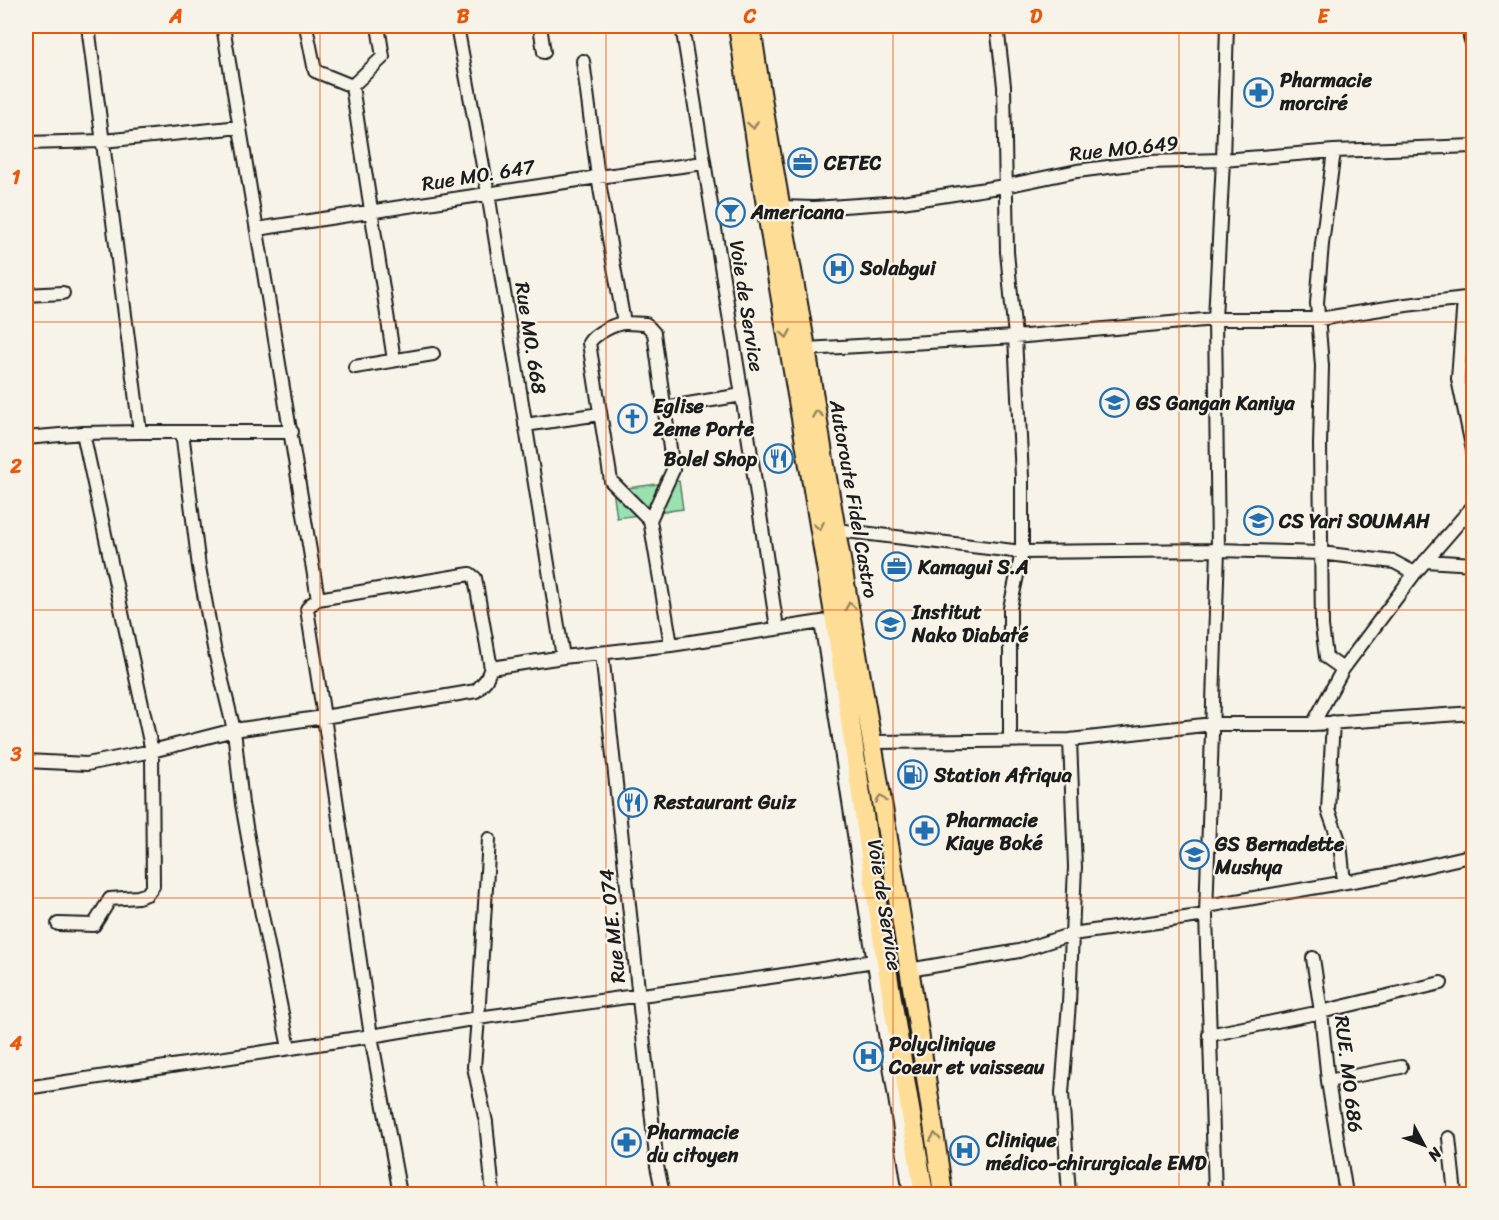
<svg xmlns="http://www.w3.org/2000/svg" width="1499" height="1220" viewBox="0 0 1499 1220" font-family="Sriracha,sans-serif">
  <rect width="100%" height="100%" fill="#f7f3e8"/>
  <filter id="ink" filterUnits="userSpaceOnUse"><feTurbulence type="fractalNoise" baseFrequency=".0167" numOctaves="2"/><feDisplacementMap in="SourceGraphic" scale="12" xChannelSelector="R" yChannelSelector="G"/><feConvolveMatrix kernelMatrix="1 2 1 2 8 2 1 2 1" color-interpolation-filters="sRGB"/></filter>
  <g filter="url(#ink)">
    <path fill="#99e1af" stroke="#5a7e66" stroke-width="1.5" d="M679,481l4,28 -66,9 -4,-28z"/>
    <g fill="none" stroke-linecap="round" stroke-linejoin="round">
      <defs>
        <path id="minor" d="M88,26l52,406
          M306,26l9,45 37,15 42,274
          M457,26l31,167 75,464
          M540,26l4,26
          M682,26l60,369 35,233
          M997,26l7,60 3,166 8,85 7,140v75l-12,56v132
          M1470,26v11l4,13
          M583,61l15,116 26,146
          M352,86l31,-29 -5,-31
          M26,143l77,-2 137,-14
          M1334,151l-12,93 -5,59 5,63 -2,79 2,181 4,31 17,12
          M780,207l34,1 88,-6 103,-16 72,-15 70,-9 76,-2 111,-9 140,-5
          M257,229l341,-52 106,-14
          M26,295l37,-2
          M1464,299l-6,80 16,76
          M806,349l209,-12 200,-18h104l87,-14 68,-8
          M355,367l78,-13
          M664,408l78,-13
          M525,425l75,-11
          M182,432l17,135 15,81 20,82 8,74 19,106 28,138
          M26,438l57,-5 57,-1h152
          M650,520l23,-50 -19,-137 -8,-9c-7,0 -13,-1 -20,-1 -11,0 -32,11 -37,20l22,138 39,39 21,125
          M837,530l185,22 196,-2 103,3 73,9 21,11
          M1425,561l49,3
          M318,599l-8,6 -3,4 17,108 47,319 29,158
          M821,622l89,572
          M602,653l55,513 6,28
          M491,668l72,-11 108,-12 157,-24
          M1333,722l-5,88 12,33 4,39
          M1313,724l30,-55 72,-96 59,-68
          M873,742l197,-2 143,-16h100l161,-11
          M26,761l61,3 65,-13 82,-21 90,-13 152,-26 10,-11 5,-12 -16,-90 -5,-4 -152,25 -95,-573
          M489,839l-11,179 -4,49 12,55 7,72
          M1207,906l180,-31 87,-20
          M58,924l36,1 16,-26 28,-2 9,-3 6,-8 -1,-135 -69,-318
          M1313,958l8,54 7,69 18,113
          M909,970l110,-19 53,-17 134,-19
          M1209,1035l112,-23 120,-29
          M1328,1081l73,-14
          M26,1088l345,-52 107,-18 299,-42 97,-15
          M1449,1138l6,56
          M1069,1194l-7,-101 7,-90 6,-136 -5,-127
          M1215,1194l-9,-279 12,-365 -3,-231 8,-159 4,-134"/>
        <path id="highway" d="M738,26l39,250 58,344 50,336 39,238
          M751,26c15,108 36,215 55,322 7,41 13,83 20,124 41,240 83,481 117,722"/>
      </defs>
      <use href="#minor" stroke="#1c1c1c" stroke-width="16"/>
      <use href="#highway" stroke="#1c1c1c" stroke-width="22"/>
      <use href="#minor" stroke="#f7f3e8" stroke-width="12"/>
      <use href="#highway" stroke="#fedd96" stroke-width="18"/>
    </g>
    <defs><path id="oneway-chevron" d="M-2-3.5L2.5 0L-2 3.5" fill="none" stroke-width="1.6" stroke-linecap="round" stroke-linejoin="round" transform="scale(1.5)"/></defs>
    <g stroke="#98865f">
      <use href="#oneway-chevron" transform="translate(753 125) rotate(81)"/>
      <use href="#oneway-chevron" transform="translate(786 334) rotate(80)"/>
      <use href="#oneway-chevron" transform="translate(817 414) rotate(-99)"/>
      <use href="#oneway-chevron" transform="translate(819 526) rotate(80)"/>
      <use href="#oneway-chevron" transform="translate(850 606) rotate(-100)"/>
      <use href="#oneway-chevron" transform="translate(881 799) rotate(-99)"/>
      <use href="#oneway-chevron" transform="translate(935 1137) rotate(-98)"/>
    </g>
  </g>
  <path fill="none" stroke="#e8590c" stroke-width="1.5" stroke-opacity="0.55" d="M320,26v1168M606,26v1168M893,26v1168M1179,26v1168M26,322h1448M26,610h1448M26,898h1448"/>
  <defs>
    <symbol id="pharmacy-ring" viewBox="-11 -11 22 22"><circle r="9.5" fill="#f7f3e8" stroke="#1f6fb2" stroke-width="1.5"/><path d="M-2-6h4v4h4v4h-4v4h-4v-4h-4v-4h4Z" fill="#1f6fb2"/></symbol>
    <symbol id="office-ring" viewBox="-11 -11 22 22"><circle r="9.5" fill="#f7f3e8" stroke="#1f6fb2" stroke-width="1.5"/><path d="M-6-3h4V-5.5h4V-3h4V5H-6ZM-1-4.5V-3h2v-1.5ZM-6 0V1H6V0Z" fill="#1f6fb2"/></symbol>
    <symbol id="bar-ring" viewBox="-11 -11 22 22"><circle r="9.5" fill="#f7f3e8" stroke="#1f6fb2" stroke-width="1.5"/><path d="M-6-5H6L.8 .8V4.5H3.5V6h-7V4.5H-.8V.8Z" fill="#1f6fb2"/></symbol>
    <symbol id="hospital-ring" viewBox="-11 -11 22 22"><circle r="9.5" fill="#f7f3e8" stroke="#1f6fb2" stroke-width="1.5"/><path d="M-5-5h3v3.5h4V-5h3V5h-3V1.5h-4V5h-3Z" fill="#1f6fb2"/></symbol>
    <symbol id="school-ring" viewBox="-11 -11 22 22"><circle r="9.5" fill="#f7f3e8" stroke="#1f6fb2" stroke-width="1.5"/><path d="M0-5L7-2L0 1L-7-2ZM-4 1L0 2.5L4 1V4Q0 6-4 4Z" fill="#1f6fb2"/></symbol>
    <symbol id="church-ring" viewBox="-11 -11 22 22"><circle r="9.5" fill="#f7f3e8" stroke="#1f6fb2" stroke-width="1.5"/><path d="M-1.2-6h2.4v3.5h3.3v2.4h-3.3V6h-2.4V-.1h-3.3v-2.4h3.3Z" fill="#1f6fb2"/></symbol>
    <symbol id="restaurant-ring" viewBox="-11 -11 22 22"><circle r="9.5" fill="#f7f3e8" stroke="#1f6fb2" stroke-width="1.5"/><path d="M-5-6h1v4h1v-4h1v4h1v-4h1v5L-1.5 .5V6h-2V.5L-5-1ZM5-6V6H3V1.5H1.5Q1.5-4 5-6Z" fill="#1f6fb2"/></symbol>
    <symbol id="university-ring" viewBox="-11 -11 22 22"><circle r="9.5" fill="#f7f3e8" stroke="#1f6fb2" stroke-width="1.5"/><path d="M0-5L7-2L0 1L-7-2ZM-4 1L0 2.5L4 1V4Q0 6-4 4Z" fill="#1f6fb2"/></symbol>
    <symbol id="fuel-ring" viewBox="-11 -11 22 22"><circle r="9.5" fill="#f7f3e8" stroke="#1f6fb2" stroke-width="1.5"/><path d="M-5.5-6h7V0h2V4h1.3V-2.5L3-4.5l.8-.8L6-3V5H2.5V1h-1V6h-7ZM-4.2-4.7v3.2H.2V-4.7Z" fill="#1f6fb2"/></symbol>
  </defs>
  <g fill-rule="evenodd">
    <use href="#pharmacy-ring" x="1242" y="76" width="33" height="33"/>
    <use href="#office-ring" x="786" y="146" width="33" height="33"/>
    <use href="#bar-ring" x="714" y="196" width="33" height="33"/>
    <use href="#hospital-ring" x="822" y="252" width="33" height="33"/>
    <use href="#school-ring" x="1098" y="386" width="33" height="33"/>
    <use href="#church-ring" x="616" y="402" width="33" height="33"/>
    <use href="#restaurant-ring" x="762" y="442" width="33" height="33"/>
    <use href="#school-ring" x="1242" y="504" width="33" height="33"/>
    <use href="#office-ring" x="880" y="550" width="33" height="33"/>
    <use href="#university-ring" x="874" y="608" width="33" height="33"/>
    <use href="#fuel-ring" x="896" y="758" width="33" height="33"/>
    <use href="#restaurant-ring" x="616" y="786" width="33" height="33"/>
    <use href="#pharmacy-ring" x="908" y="814" width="33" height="33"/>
    <use href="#school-ring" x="1178" y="838" width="33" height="33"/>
    <use href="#hospital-ring" x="852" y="1040" width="33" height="33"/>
    <use href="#pharmacy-ring" x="610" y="1126" width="33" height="33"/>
    <use href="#hospital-ring" x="948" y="1134" width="33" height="33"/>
  </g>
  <g text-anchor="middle" stroke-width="4.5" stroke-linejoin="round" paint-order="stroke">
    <g font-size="20" font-weight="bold" fill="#1c1c1c" stroke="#f7f3e8" text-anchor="start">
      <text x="1280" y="87">Pharmacie<tspan x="1280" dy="23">morciré</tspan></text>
      <text x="824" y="170">CETEC</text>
      <text x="751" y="219">Americana</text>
      <text x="860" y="275">Solabgui</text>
      <text x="1136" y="410">GS Gangan Kaniya</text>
      <text x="653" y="413">Eglise<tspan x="653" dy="23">2eme Porte</tspan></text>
      <text x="757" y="466" text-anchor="end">Bolel Shop</text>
      <text x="1279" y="528">CS Yari SOUMAH</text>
      <text x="918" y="574">Kamagui S.A</text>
      <text x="912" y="619">Institut<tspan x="912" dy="23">Nako Diabaté</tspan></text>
      <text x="934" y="782">Station Afriqua</text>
      <text x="654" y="809">Restaurant Guiz</text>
      <text x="946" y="827">Pharmacie<tspan x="946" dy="23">Kiaye Boké</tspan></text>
      <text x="1215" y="851">GS Bernadette<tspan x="1215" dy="23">Mushya</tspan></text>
      <text x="889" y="1051">Polyclinique<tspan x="889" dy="23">Coeur et vaisseau</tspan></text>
      <text x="647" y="1139">Pharmacie<tspan x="647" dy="23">du citoyen</tspan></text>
      <text x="986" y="1147">Clinique<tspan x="986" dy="23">médico-chirurgicale EMD</tspan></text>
    </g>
    <g font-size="20" fill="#1c1c1c" stroke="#f7f3e8">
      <text transform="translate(1124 148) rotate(-6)" y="7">Rue MO.649</text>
      <text transform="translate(478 175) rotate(-9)" y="7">Rue MO. 647</text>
      <text transform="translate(747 306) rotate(81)" y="7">Voie de Service</text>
      <text transform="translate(531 338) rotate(81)" y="7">Rue MO. 668</text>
      <text transform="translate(854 499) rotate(80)" y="7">Autoroute Fidel Castro</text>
      <text transform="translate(885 905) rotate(81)" y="7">Voie de Service</text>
      <text transform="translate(612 926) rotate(-96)" y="7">Rue ME. 074</text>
      <text transform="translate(1349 1074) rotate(83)" y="7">RUE. MO 686</text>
    </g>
  </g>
  <rect width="1499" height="1220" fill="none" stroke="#f7f3e8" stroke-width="66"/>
  <g transform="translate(1424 1145) rotate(131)" stroke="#f7f3e8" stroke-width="4.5" paint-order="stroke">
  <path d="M0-4.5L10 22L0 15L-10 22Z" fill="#1c1c1c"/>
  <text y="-9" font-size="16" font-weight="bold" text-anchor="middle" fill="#1c1c1c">N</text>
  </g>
  <rect x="33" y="33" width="1433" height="1154" fill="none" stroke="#e8590c" stroke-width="2"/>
  <g font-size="20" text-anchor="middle" font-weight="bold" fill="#e8590c">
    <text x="176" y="23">A</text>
    <text x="463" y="23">B</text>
    <text x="750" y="23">C</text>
    <text x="1036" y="23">D</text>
    <text x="1323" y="23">E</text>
    <text x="16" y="184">1</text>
    <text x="16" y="473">2</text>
    <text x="16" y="761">3</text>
    <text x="16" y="1050">4</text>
  </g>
</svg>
